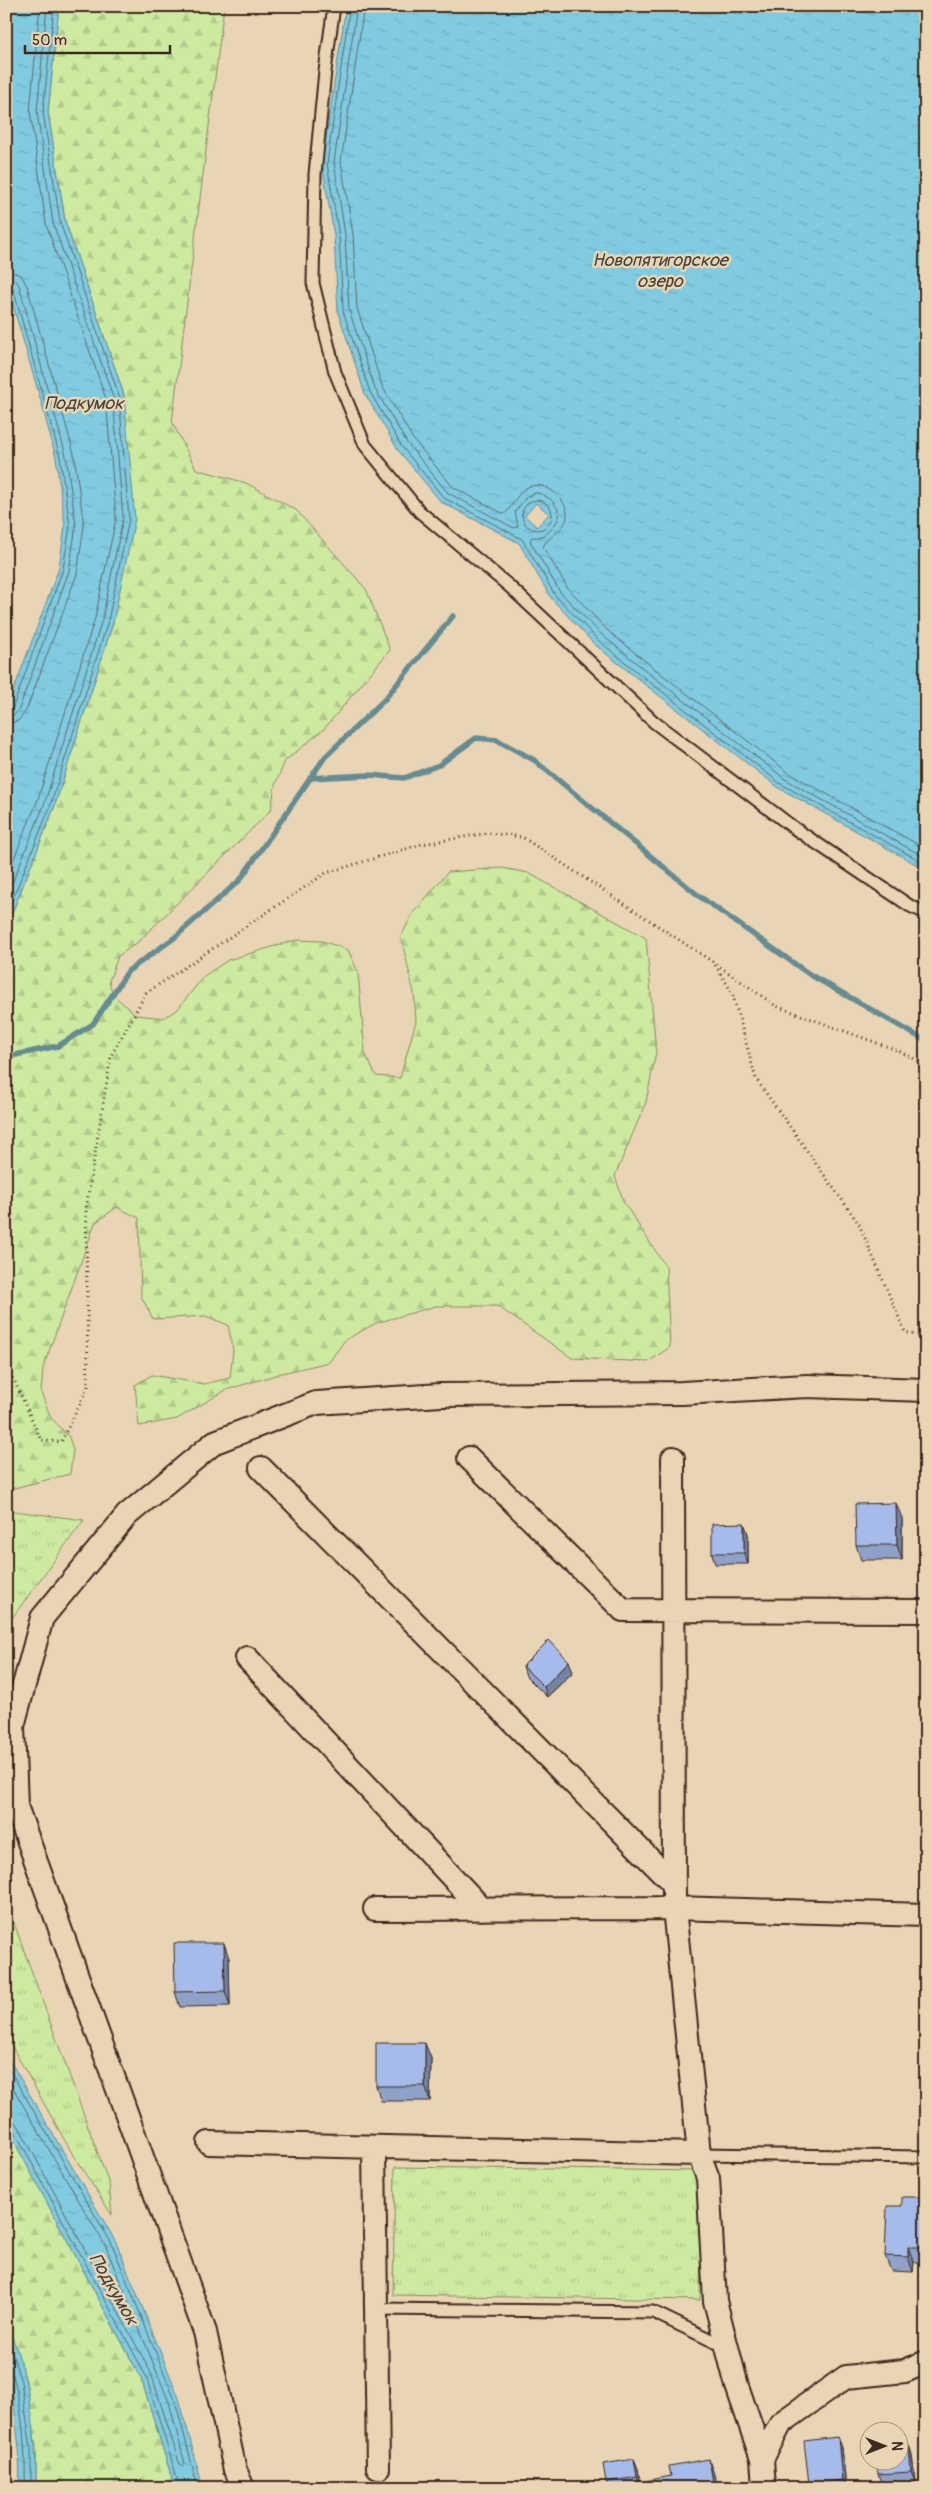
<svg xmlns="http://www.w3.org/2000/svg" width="932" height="2494" viewBox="0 0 932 2494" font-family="Pangolin,sans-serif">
  <defs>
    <pattern id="grass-tufts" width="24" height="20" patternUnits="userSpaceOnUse" patternTransform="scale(1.25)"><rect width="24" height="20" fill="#cdeaa1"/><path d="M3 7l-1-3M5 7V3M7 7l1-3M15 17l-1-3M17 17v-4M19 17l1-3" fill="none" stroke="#b1c98a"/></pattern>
    <pattern id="forest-firs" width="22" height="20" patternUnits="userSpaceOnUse" patternTransform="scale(1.25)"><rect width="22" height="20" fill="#cdeaa1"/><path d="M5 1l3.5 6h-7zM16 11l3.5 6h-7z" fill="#b1c98a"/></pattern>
    <pattern id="water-ripples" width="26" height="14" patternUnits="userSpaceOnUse" patternTransform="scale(1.25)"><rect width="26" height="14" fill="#81cbe1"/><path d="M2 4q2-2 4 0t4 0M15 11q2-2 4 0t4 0" fill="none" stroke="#70aec1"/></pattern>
  </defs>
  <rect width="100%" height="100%" fill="#e9d5b3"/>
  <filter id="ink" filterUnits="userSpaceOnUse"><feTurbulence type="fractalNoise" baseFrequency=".02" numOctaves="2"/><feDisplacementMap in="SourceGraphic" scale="10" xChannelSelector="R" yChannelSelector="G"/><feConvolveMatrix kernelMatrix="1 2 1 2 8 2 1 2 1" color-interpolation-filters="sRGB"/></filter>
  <g filter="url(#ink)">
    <path fill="url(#grass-tufts)" stroke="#848a60" d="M6,1510l78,10 -78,106z
      M6,1901l103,283 3,31 -39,-60 -67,-119z
      M395,2167l307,4 -2,129 -307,-5z"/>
    <path fill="url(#forest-firs)" stroke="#848a60" d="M59,6h165l-52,416 24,47 50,14 50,27 70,79 24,61 -66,79 -39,32 -10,24 -4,25 -133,132 -20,14 -9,25 4,14 23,20 27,3 14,-8 27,-34 24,-16 68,-20 26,1 26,9 10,22 7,81 11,23 24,2 16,-57 -2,-28 -13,-56 12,-24 35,-41 54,-4 26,5 118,65 10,114 -10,50 -31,74 9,27 42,64 4,80 -22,15 -76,-4 -75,-52h-61l-60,17 -31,17 -16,22 -47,11 -56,17 -49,29 -38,7 -4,-41 17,-10 52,9 26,-6 3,-28 -5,-25 -22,-9 -53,3 -12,-23 -2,-78 -22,-11 -22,16 -52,145 -2,25 10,25 18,19 4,13 -3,24 -64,16v-562l48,-120 59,-185 11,-228 -59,-174 -17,-109z
      M6,2126l135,252 34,110h-139v-41l-10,-66 -20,-59z"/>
    <path fill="url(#water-ripples)" stroke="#658b93" fill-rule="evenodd" d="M6,6h53l-11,106 17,109 59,174 11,124 -22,104 -59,185 -48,120v-217l53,-143 6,-42 -9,-68 -15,-57 -35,-119z
      M346,6h580v864l-147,-82 -136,-105 -49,-39 -43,-46 -32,-55 -78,-41 -43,-52 -33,-56 -27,-82 -4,-76 -12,-73zM536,503l13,11 -12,13 -12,-11z
      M6,2054l110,188 63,156 24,90h-28l-34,-110 -135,-252z
      M6,2322c23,51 31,110 30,166h-16l-1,-39 -6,-52 -7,-30z"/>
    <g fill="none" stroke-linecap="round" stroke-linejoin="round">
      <path stroke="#576a6c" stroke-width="1" d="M350,6l-23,157 12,73 4,75 27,81 32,55 42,51 78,41 33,56 43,45 48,39 135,105 145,80
        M357,6l-23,156 11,73 4,75 26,79 32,54 41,50 66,35 4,-2 -3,-14 12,-16 8,-3c11,0 25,12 24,24 -5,11 -14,22 -27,20l-2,4 30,51 42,43 48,39 135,105 141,79
        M364,6l-23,156 12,72 4,74 25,78 31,53 40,48 51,27c6,-3 13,-21 22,-26 18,-11 47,14 40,33 -5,11 -20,18 -23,26l24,40 40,43 48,39 134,104 137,76
        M6,270l15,5 6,11 47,168 10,72 -7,48 -51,137 -8,10 -12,3
        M6,278l8,1 5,6 47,171 10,70 -7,45 -50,138 -5,6 -8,2
        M6,284l7,4 47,169 10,69 -7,43 -50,138 -7,4
        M522 515a15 15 0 1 1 30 0a15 15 0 1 1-30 0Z
        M6,878l31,-76 58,-184 21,-100 -10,-119 -60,-175 -16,-113 10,-105
        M6,898l38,-93 58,-185 21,-102 -10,-121 -60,-174 -16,-111 10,-106
        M6,915l44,-108 58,-186 21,-102 -10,-123 -59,-174 -17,-110 11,-106
        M6,2064l106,180 63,156 23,88
        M6,2076l100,171 63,155 16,62 -1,3 -4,-2 -29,-92 -133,-248 -5,-5 -7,-1
        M6,2125l7,3 133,248 34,112
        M6,2334l15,48 10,66v40
        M6,2372l7,3c10,36 13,76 12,113"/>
      <path stroke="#658b93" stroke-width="5.5" d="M310,778l59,-3 35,3 35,-13 37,-27 21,2 37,20 165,136 110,78 117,67
        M6,1057l52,-11 35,-22 35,-53 46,-33 66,-58 85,-123 59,-57 69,-84"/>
      <defs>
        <path id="service" d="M334,6l-9,65 -10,103 -2,109 22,89 30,73 55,67 89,74 145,136 140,106 116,78 16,7
          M699,2154l227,3
          M376,2309l277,3 62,30"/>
        <path id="minor" d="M469,1458l154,152 303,1
          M673,1458l1,450 25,246
          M261,1468l413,416
          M247,1658l235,251
          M375,1909l299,-1 252,7
          M209,2143l490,11 9,24 7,123 22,85 25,73
          M374,2147l4,321
          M243,2488l-8,-18 -30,-138 -189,-526 -3,-80 29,-108 85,-103 88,-73 101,-39 125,-8 241,-2 125,-7 119,4
          M764,2488l-2,-29 19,-36 65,-46 59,-6 21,-9"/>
      </defs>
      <use href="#service" stroke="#3b2a1e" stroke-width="15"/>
      <use href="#minor" stroke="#3b2a1e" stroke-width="26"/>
      <path stroke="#3b2a1e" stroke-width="3" stroke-dasharray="1 4" stroke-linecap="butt" d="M716,964l60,42 123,45 27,14
        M6,1370l8,10 27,60 20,2 27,-54 -2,-180 25,-152 35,-63 180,-120 96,-29 66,-11 34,4 191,125 19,30 24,87 103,145 46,108 21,6"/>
      <use href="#service" stroke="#e9d5b3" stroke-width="11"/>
      <use href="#minor" stroke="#e9d5b3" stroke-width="22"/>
    </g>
    <path fill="#90a1c9" stroke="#3b2a1e" d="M902,1518v42h-41l-5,-15z
      M744,1523l4,11v30h-33l-3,-11z
      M523,1666l50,6 -26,25 -21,-21z
      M229,1958l1,48 -50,1 -5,-15z
      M431,2058l-1,43h-49l-5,-15z
      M926,2197v65h-12l-1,10 -22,-1 -6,-15z
      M838,2437l4,11 4,40h-36l-1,-4z
      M909,2445l3,10 3,27 -33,3 -4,-11z
      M634,2459l4,10 3,18 -33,1 -2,-6z"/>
    <path fill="#7583a4" stroke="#3b2a1e" d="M896,1503l6,15v42l-5,-15z
      M744,1523l4,11v30l-4,-11z
      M569,1661l4,11 -26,25 -3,-10z
      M224,1943l5,15 1,48 -5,-15z
      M425,2043l6,15 -1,43 -5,-15z
      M908,2247l6,15 -1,10 -5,-15z
      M838,2437l4,11 4,40h-1l-3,-8z
      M909,2445l3,10 3,27 -4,-10z
      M634,2459l4,10 3,18 -4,-10z
      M709,2459l5,15 3,14h-3z"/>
    <path fill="#a7bbea" stroke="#3b2a1e" d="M896,1503l1,42h-41l-1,-41z
      M744,1523v30h-32v-29z
      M549,1640l20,21 -25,26 -21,-21z
      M174,1943h50l1,48 -50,1z
      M376,2043h49v43h-49z
      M902,2197h24v50h-18v10l-23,-1 2,-50h15z
      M838,2437l4,43 -33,4 -5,-43z
      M900,2445h9l2,27 -33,2 -1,-12h23z
      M634,2459l3,18 -31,5 -3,-18z
      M709,2459l5,29h-68l-1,-7 26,-5 -2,-10z"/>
  </g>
  <g text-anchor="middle" stroke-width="5" stroke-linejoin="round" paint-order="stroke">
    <g font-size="18" font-style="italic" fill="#46423b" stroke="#e9d5b3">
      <text x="660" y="266">Новопятигорское<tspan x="660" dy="21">озеро</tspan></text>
      <text x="84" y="409">Подкумок</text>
      <text transform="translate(114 2289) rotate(60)" y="6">Подкумок</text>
    </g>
  </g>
  <rect width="932" height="2494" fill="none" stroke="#e9d5b3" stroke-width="25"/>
  <rect x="12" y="12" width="907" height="2469" fill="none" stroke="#3b2a1e" stroke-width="2" filter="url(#ink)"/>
  <g transform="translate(884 2446) rotate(90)"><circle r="24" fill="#e9d5b3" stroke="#a39177"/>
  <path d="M0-4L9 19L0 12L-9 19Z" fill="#3b2a1e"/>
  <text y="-8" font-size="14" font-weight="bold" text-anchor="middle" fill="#3b2a1e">N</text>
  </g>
  <path d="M25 45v8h145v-8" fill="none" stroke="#3b2a1e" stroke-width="2.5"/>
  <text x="32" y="45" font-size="15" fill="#3b2a1e" stroke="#e9d5b3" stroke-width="4" paint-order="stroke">50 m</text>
</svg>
